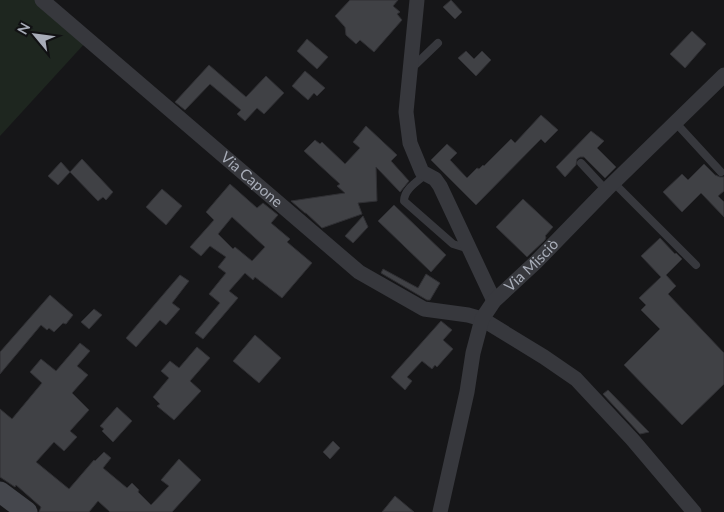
<svg xmlns="http://www.w3.org/2000/svg" width="724" height="512" viewBox="0 0 724 512" font-family="Lato,sans-serif">
  <rect width="100%" height="100%" fill="#161618"/>
  <path fill="#1e261f" d="M0,0h37l49,42 -86,94z"/>
  <path fill="#404145" stroke="#303034" fill-rule="evenodd" d="M350,0h48l-5,6 7,6 -3,2 5,6 -28,32 -14,-12 -4,4 -10,-9 -1,-8 -10,-11z
    M451,0l11,12 -7,7 -12,-12z
    M692,31l14,13 -21,24 -15,-14z
    M307,39l21,18 -11,12 -20,-18z
    M466,51l8,8 8,-8 9,9 -15,16 -18,-18z
    M209,65l37,32 20,-21 18,17 -20,21 -7,-6 -12,13 -8,-7 4,-4 -31,-26 -25,26 -10,-8z
    M305,71l20,17 -8,8 -3,-3 -6,7 -16,-14z
    M541,115l17,15 -13,13 -4,-4 -65,66 -45,-45 16,-16 10,9 -7,7 17,18 10,-10 2,1 4,-4 1,1 27,-27 4,4z
    M366,126l31,29 -6,6 18,20 -9,11 -24,-25 1,34 -19,2 4,11 -40,14 -16,-15h-1l-14,-12 54,-8 -8,-7 3,-2 -36,-33 11,-11 5,4 2,-2 23,22 15,-16 -7,-6z
    M591,131l13,10 -7,7 19,19 -11,11 -21,-21h-4l-3,2 -1,6 -11,12 -9,-10z
    M82,159l31,33 -7,8 -3,-3 -5,4 -28,-29z
    M61,162l9,10 -12,13 -10,-9z
    M704,164l11,11 5,2h4v14l-6,5 6,6v15l-23,-24 -19,19 -19,-20 19,-18 6,6z
    M230,184l27,24 6,-5 15,12 -7,8 19,16 -3,3 25,21 -30,35 -27,-21 -2,3 -8,-7 -16,18 9,7 -35,41 -8,-6 25,-30 -11,-9 17,-21 -8,-6 8,-10 -16,-11 -9,10 -11,-9 24,-27 -8,-8zM232,217l33,30 -13,14 -17,-14 -2,2 -15,-15z
    M162,189l20,17 -16,19 -20,-18z
    M523,199l30,28 -8,9 1,1 -1,3 -18,17 -31,-30z
    M394,205l52,50 -15,17 -53,-51z
    M363,216l5,11 -15,16 -8,-7z
    M660,238l15,16 1,-1 6,6 -16,16 10,11 -8,8 56,59v31l-42,41 -58,-60 36,-36 -19,-19 5,-5 -7,-7 22,-21 -20,-21z
    M383,269l35,19 8,-14 14,9 -10,17h-3l-46,-27z
    M180,275l9,6 -17,22 8,6 -14,16 -6,-5 -24,27 -10,-9z
    M50,295l23,20 -7,9 -3,-1 -9,9 -5,-4 -2,2 -6,-5 -41,49v-22z
    M94,309l8,6 -13,14 -8,-7z
    M441,321l11,9 -9,10 10,9 -16,18 -2,-2 -3,4 -10,-8 -15,16 5,4 -7,9 -14,-13z
    M255,335l26,23 -22,25 -26,-22z
    M80,343l10,8 -13,15 11,9 -16,18 17,17 -19,21 7,6 -13,14 -10,-9 -18,20 33,27 25,-29 1,1 9,-9 7,6 -8,10 24,20 5,-5 7,7 -1,2 13,13 18,-19 -8,-6 18,-21 22,21 -29,32h-62l-12,-11 -9,11h-50l2,-5 -25,-22 -1,2 -15,-10v-68l12,10 30,-36 -12,-11 11,-13 15,12z
    M197,347l13,11 -20,23 11,10 -27,29 -17,-14 3,-2 -7,-7 16,-19 -8,-7 9,-10 9,7z
    M608,390l41,42 -9,2 -37,-40z
    M117,407l15,14 -19,21 -11,-11 2,-2 -4,-3z
    M333,441l7,7 -10,11 -7,-7z
    M395,496l19,16h-32z"/>
  <g fill="none" stroke-linecap="round" stroke-linejoin="round">
    <path stroke="#37383d" stroke-width="8" d="M410,64l5,1 23,-22
      M675,122l46,50
      M581,163l25,27
      M426,174c-8,7 -22,15 -22,27l49,43 16,5
      M613,182l83,83"/>
    <g stroke="#37383d" stroke-width="15">
      <path id="s1" d="M42,0l317,272 65,37 44,6 14,4 62,38 32,22 56,60 62,73"/>
      <path d="M417,0l-11,112 4,31 12,29 13,7 5,7 54,115"/>
      <path id="s2" d="M440,512l27,-120 6,-39 9,-34 12,-18 42,-39 70,-72 118,-115"/>
    </g>
    <path stroke="#45474d" stroke-width="21" d="M0,492l27,20"/>
  </g>
  <g text-anchor="middle" stroke-width="4.5" stroke-linejoin="round" paint-order="stroke">
    <g font-size="15" fill="#a8adb8" stroke="#111113">
      <text dy="5" stroke="none"><textPath href="#s1" startOffset="276">Via Capone</textPath></text>
      <text dy="5" stroke="none"><textPath href="#s2" startOffset="271">Via Misciò</textPath></text>
    </g>
  </g>
  <g transform="translate(35 35) rotate(299)" stroke="#111113" stroke-width="4" paint-order="stroke">
  <path d="M0-4L9 19L0 12L-9 19Z" fill="#a8adb8"/>
  <text y="-8" font-size="14" font-weight="bold" text-anchor="middle" fill="#a8adb8">N</text>
  </g>
</svg>
